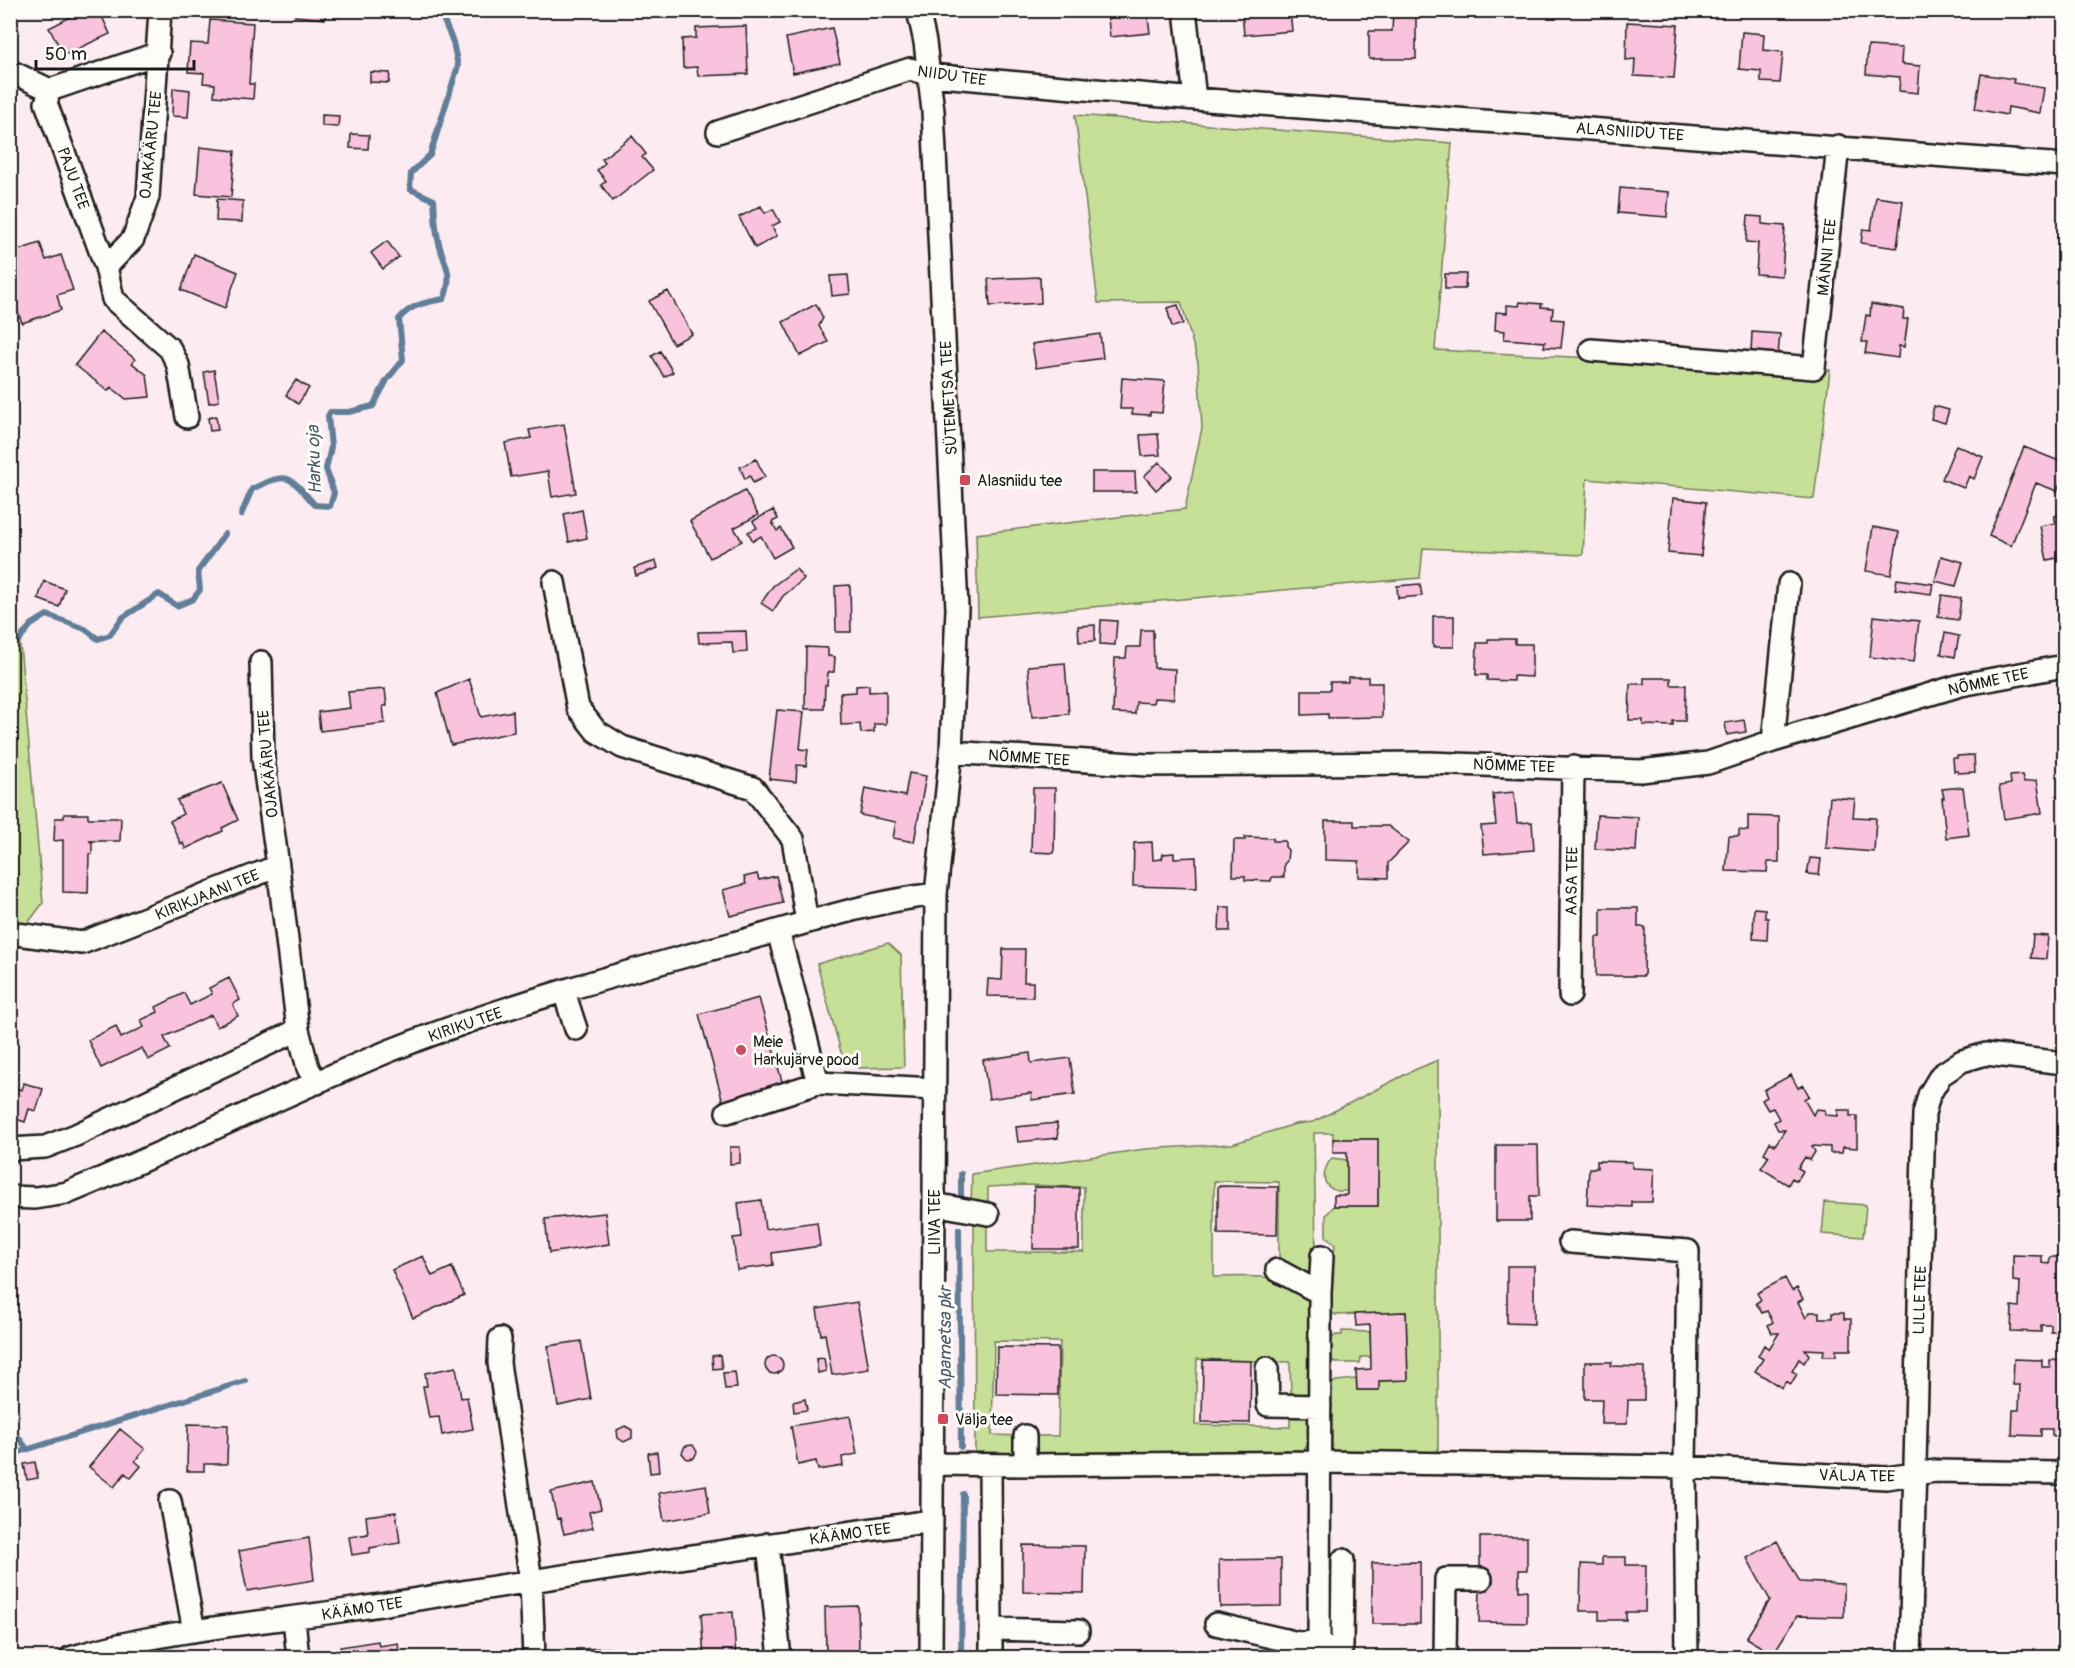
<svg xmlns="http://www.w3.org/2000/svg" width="2075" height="1668" viewBox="0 0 2075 1668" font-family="Pangolin,sans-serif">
  <rect width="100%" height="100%" fill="#fcebf0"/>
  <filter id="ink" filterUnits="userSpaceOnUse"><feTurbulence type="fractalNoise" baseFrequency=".0167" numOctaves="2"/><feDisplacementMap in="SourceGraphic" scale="12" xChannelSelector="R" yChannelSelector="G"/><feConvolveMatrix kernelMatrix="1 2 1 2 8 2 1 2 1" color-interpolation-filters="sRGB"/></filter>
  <g filter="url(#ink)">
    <path fill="#c7e097" stroke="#727e5a" stroke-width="1.5" d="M1075,115l377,28 -17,207 395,20 -16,129 -227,-20 -4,76 -160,-7 -3,30 -442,39 -2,-83 209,-25 17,-81 -4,-66 -17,-60 -83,1z
      M11,602l6,9 26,292 -32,43z
      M888,943l13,12 3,112 -46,1 -16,-12 -25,-92z
      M1438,1060v396l-102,2 -9,-7 1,-65 8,-5 20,-2 1,11h21l1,-9 29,-1 -2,-68 -70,3 -8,-4v-55l6,-1 1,-10 -9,-9v-21l8,-9h44l-1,-67h-44v-6h-19l2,123 -6,24 -31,-17v-81l-65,-1v96c33,0 78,-7 99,26l-2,94 -20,-1 -1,-34 -93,-3 -2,66 95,2v-13l16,1 4,4 -1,25 -9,10 -262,1 -4,-5v-14h24l2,-94 -66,-1 -2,94 28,1 -3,20 -42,-1 -1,-233 13,1v29h97v-65l-59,-2 -37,2v19l-17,-1 1,-31 173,-25 87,-5 63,-20 18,-2 97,-50z
      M1332,1158l15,2v31c-4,0 -11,1 -15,-2 -13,-7 -7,-23 0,-31z
      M1825,1202l41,3 -3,32 -41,-3z
      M1342,1331l28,1 1,25h-10l-1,6h-24l-9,-6v-15l9,-7h6z"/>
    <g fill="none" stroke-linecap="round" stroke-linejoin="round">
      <path stroke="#607e98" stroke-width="6" d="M241,515l11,-26c38,-18 36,-14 63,16l15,1 4,-13 -8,-24 5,-22 -3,-31 2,-4h19l24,-6 14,-26 16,-20 -4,-41c12,-15 28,-17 45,-20 11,-29 -1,-34 -6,-60 -3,-13 -3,-26 -4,-39l-24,-11 1,-16 19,-18 28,-89 -5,-24 -9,-21 7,-11
        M10,644l10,-5 11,-14 16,-10 38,14 13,10 12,-4 12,-17 37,-24 18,12 16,-7 7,-9 -2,-19 27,-37
        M961,1174v27
        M959,1229l2,218
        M10,1426l17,23
        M10,1455l235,-74
        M961,1658l2,-164"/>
    </g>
    <path fill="#f9c3de" stroke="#1c1c1c" stroke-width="1.5" d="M84,10h15l11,24 -46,21 -15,-27z
      M295,10h31l-1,9 -30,-3z
      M1107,10h40l3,23 -40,4z
      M1242,10h48l2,21 -48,4z
      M1393,12l23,1v46h-47v-28h23z
      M210,20l43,3 -4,61h5l-1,15 -39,-3 1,-12 -12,-1 1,-10 -16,-1 2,-29 18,1z
      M1627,22l51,3 -4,53 -40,-2 1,-17 -9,1z
      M746,26l2,48 -50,2 -1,-9 -14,1 -1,-29 14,-1v-10z
      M832,28l8,35 -47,10 -7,-35z
      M1742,32l22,2 -1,16 20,2 -3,31 -19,-1v-11l-22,-2z
      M1868,46l34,2 -1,16 19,2 -2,27 -19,-2 1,-14 -34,-3z
      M370,72l20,1 -1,10 -19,-1z
      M1981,74l33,5 -1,4 31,5 -4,25 -32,-6 -1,8 -32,-6z
      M173,88l17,2 -2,27 -16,-1z
      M322,115l17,1 -1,11 -16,-1z
      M351,134l18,1 -1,14 -18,-1z
      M632,136l14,18 -4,3 11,13 -40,31 -12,-16 5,-4 -9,-11 8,-7 -3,-4z
      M200,147l35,4 -4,46 -35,-3z
      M1620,188l49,4 -2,25 -49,-4z
      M1876,197l27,4 -6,47 -36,-5 2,-14 8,1z
      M217,199l26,2 -1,21 -26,-1z
      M761,206l4,7 8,-4 7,13 -8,4 5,10 -22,12 -16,-31z
      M1748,216l14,1v7l23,2 -3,50 -26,-2 2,-31 -12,-1z
      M387,241l12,16 -16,12 -12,-16z
      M40,243l6,17 15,-5 12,35 -16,5 4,15 -39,13 -12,-34v-36z
      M194,254l44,18 -13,36 -44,-18z
      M1445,274h21l-1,15h-20z
      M848,275l2,19 -18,2 -2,-20z
      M1040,277l1,26 -51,3 -2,-27z
      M668,291l24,43 -19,10 -24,-43z
      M1520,302l22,2 -1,3 12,1 -1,11 12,1 -3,28 -17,-1 1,-5 -41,-3 1,-8 -10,-1 1,-18 11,1v-8l12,1z
      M816,304l7,14 -4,8 9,16 -28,14 -17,-34z
      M1871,304l33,5 -1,10h5l-4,28 -5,-1 -1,12 -33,-5 2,-11h-5l4,-27 4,1z
      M1178,305l5,19 -11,3 -5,-19z
      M101,332l34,27 -3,4 15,12 3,22 -24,2 -15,-12 -3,4 -33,-26z
      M1752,332l28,2 -2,20 -27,-1z
      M1100,334l3,24 -67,10 -4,-24z
      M660,351l13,21 -9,5 -12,-21z
      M214,370l5,31 -10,2 -5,-31z
      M1122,378l43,3 -3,32 -12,-1v3l-18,-1v-5h-12z
      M296,380l13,8 -11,16 -12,-9z
      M1934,406l15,4 -4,13 -14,-4z
      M216,416l2,14 -8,1 -2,-13z
      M564,424l12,69 -24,4 -4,-26 -37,6 -6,-34 26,-5 -2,-8z
      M1158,434l2,21 -18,1 -2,-21z
      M1956,445l27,12 -9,22 -5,-3 -5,12 -22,-9z
      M2024,447l40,16v10l-7,18 -21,-8 -25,63 -22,-10z
      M756,459l9,18 -12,6 -3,-7 -5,3 -5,-12z
      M1159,462l13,14 -16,14 -12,-14z
      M1092,472h43l1,20h-44z
      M745,491l13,24 -24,13 8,13 -32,17 -20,-37z
      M1673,498l33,4 -5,54 -33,-3z
      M582,510l5,28 -18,4 -5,-28z
      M773,510l5,9 -6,3 5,9 4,-3 11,19 -19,11 -12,-22 -8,5 -5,-9 9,-4 -4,-7z
      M2064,514v48h-1l-1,-5 -15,3 -7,-34 16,-3 -2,-7z
      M1873,527l26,5 -8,43 -25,-4z
      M1941,556l22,6 -7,24 -21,-5z
      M656,561l2,7 -22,8 -2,-8z
      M796,569l8,10 -21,17 -10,15 -12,-8 12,-17z
      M1897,579l36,5 -2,10 -36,-5z
      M44,581l21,8 -6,18 -21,-8z
      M1420,584l2,12 -24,2 -1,-12z
      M850,585l1,47h-15l-1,-46z
      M1942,595l19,3 -3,22 -20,-3z
      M1433,616h21v31h-21z
      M1874,616l45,5 -5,41 -44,-5z
      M1101,620l16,1 -2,24 -15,-1z
      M1095,625v16l-16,1 -1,-16z
      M1141,630h12l1,38 21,1 -1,30 -20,-1 -1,5 -17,-1 -1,12 -22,-1 2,-55h11l1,-11h13z
      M746,631l1,21 -14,1 -1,-11 -33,1 -1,-11z
      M1945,633l14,3 -4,21 -14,-3z
      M1488,639h27v5h17v33l-19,-1v5l-26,-1v-5h-11l1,-32h11z
      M806,647l22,1v8l7,1 -1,15h-6l-1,13h-2l-1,24h-19z
      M1065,663l4,51 -37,3 -4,-51z
      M1348,677h20v6h14v34l-54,1v-4l-26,1v-25h28v-8h18z
      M1644,678h27v7h15l-1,36h-12v5l-30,-1v-5h-14l1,-36h14z
      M469,679l12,38 32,-6 1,21 -63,13 -14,-52z
      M869,685v7l17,-1v33h-12v8l-13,1 -1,-9 -19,1 -1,-32 16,-1v-6z
      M385,689l2,17h-4l2,17 -65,8 -2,-19 32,-4 -2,-16z
      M777,710l27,2 -4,37 8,1 -2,16 -9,-1 -1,17 -27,-3z
      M1744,720l2,12 -19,3 -2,-12z
      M1974,755l1,17 -17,1v-2h-4l-1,-13h4v-2z
      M909,773l17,3 -12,66 -21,-4 3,-16 -36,-7 5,-27 40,8z
      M2022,775l2,7 13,-2 5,33 -38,6 -5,-33 12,-2 -1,-8z
      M222,783l16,37 -16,8 1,3 -38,18 -2,-6 -2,1 -11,-23 13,-7 -6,-14z
      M1963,787l6,48 -23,3 -4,-40h2l-2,-9z
      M1033,788h22l-1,65 -23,-1z
      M1514,792l3,31 15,-1 2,28 -50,4 -3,-28 15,-1 -3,-31z
      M1830,797l25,2 -2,18 23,1 -2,34 -48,-4z
      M64,814h24v4h33l-1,23h-31l3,1v12h-3l-1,39 -25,-1v-52l-9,1 1,-23h9z
      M1597,815l41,2 -2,34 -41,-2z
      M1748,816l31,1v45h-11l-1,10 -41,-1 3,-35h10v-6l9,1z
      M1325,821h29v5h34l21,16 -21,21v15l-29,-1v-16l-34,-1z
      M1245,837l28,1v3h12v6l3,3 -1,11 -3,3v13h-12l-1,4 -26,-1v-4h-12l1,-36h11z
      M1152,842l1,18 9,-1 1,-5 11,-1v5l22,-1 1,31 -64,-2 1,-43z
      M1810,858l11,1 -2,16 -12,-1z
      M757,874l2,6 17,-4 7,27 -53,13 -7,-26 23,-6 -2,-7z
      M1220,907h10v24h-11z
      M1601,908h37v19h7l-1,49h-48v-39h5z
      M1754,908l11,1v9h3l-1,22 -14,-1z
      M2033,935l15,1 -2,23 -15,-1z
      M1003,949h22l-1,33h9v15l-46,-1 1,-17 14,1z
      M229,978l11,22 -7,4 5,12 -21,11 -6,-12 -47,22 6,12 -22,11 -6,-12 -41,20 -13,-28 28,-14 5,12 23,-11 -3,-7 17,-8 -2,-5 28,-14 6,12 22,-11 -3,-6z
      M759,998l24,87 -60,17 -24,-88z
      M1030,1053l1,10 39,-5 5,36 -43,6 -1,-7 -42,6 -6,-39z
      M1791,1075l7,13 5,-3 6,11 -5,3 9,16 3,-6 9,1v5l13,1v-6h12v6h7v32l-14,-1 -1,6h-12v-6l-18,-1 3,6 -5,8 -5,-3 -7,11 5,3 -6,10 -5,-3 -4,7 -27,-17 8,-12 -5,-3 6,-11 5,3 10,-15h-7l-4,-8 5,-3 -6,-11 -5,2 -6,-10 5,-3 -3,-7z
      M24,1083l19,6 -7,22 -7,-2 -4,13 -15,-5v-31l12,4z
      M1057,1123l1,15 -40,4 -2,-15z
      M1333,1139h45v67h-44v-11h13v-43h-14z
      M1496,1145h42l1,51h-9v25h-34z
      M730,1147h10v16l-10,1z
      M1597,1161l35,1v6l22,1 -2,33h-20v5l-45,-2 2,-37h8z
      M1218,1186l60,1 -1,48 -59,-1z
      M1034,1187l45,1v61h-46z
      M761,1200l4,29 52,-7 3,24 -48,7 1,12 -36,5 -4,-32 9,-1 -4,-34z
      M605,1213l4,31 -60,9 -4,-34z
      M2013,1255l29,1v7l7,1 1,-7h14v75h-13v-7h-10v7l-30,-1 1,-25 7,1 1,-25 -7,-1z
      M423,1256l9,20 20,-9 12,28 -51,23 -21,-48z
      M1507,1266h27v58l-27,-1z
      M1785,1278l7,13 5,-3 6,11 -5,3 8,16 4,-6h9v6h13v-5h12v6h7v31h-15v6h-13l1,-6 -19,-1 4,6 -5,8 -5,-4 -7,12 5,3 -6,10 -5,-3 -4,7 -27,-17 8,-12 -5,-3 6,-11 5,4 10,-16h-7l-4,-8 5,-3 -6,-11 -5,2 -6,-10 5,-3 -4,-7z
      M857,1302l12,67 -37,6 -7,-41 -4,1 -4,-26z
      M1406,1312l2,68 -29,1v9h-22l-1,-20 15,-1 -1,-44 -14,1 -1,-12z
      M581,1341l10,58 -33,7 -10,-60z
      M997,1347l61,1v47l-62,-1z
      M720,1355l2,13 -9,1 -1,-13z
      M765 1365a9 9 0 1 1 18 0a9 9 0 1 1-18 0Z
      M824,1358l2,13 -8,2 -2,-14z
      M2014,1359l28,1v7h8v-7l14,1v75h-12v-7h-11v7l-29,-1 1,-25h6l1,-25h-7z
      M1203,1360l48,1 -1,62 -48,-1z
      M1585,1362h27l-1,4 33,1v33h-16l-1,24h-26l1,-25h-17z
      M456,1367l5,31 6,-1 6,32 -31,6 -3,-18 -10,1 -6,-32h4l-2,-13z
      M735,1372l2,16 -12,1 -2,-16z
      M805,1399l2,11 -13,2 -1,-10z
      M850,1416l7,38 -15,3 1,9 -25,4 -2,-9 -18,4 -7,-39z
      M188,1424l40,1 -1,39h-23v7h-17z
      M625,1426l7,4v8l-8,4 -6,-4 -1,-8z
      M120,1429l25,20 -10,12 6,5 -10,12 -6,-5 -11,14 -25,-20z
      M693,1445l4,7 -3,6 -7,1 -5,-6 3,-7z
      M657,1452l2,20 -9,1 -2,-20z
      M35,1462l3,16 -11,2 -3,-16z
      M595,1482l6,27 -12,3 4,16 -29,6 -4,-16 -3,1 -6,-27z
      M706,1485l4,28 -46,8 -5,-28z
      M396,1512l4,31 -30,5v4l-18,3 -3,-18 19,-3 -2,-18z
      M1480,1537h47v33h-8v21l8,-1v33l-48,-1 1,-32h8v-20h-8z
      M309,1538l5,42 -67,11 -8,-40z
      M1777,1541l23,41 44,2v33l-47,-1 -24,38 -27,-16 24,-38 -23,-42z
      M1023,1545l62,1 -1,47 -61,-1z
      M1602,1557h24v8h20l-1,47h-19v8h-27v-9h-19l1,-47 21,1z
      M1281,1559v47l-61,1 -1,-47z
      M1420,1562v62h-48v-61z
      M858,1606l1,45 -33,1 -1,-45z
      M733,1612l3,46h-32l-3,-44z
      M378,1641l1,5 19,-3 2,15h-58l-2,-11z
      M609,1648v8l4,2h-37v-9z"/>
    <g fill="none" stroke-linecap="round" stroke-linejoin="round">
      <defs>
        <path id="minor" d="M918,10l7,32 8,69 24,497 -6,144 -15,142 -5,764
          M1185,10l10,89
          M10,71l40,19 -4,13 60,164 7,32 57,50 8,16 9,52
          M50,90l109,-37
          M718,132l192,-63 20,6 265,24 869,66
          M106,267l27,-28 15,-42 12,-187
          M1591,350l223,18 24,-222
          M554,582l24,126 18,23 26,16 131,41 40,51 14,83
          M261,662l2,96 15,108
          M1773,741l16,-157
          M951,752l196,13 283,-2 211,8 67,-8 65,-22 188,-56 103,-19
          M778,931l40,152 117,6
          M10,933l72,10 196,-77 20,164 10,38 9,15
          M564,992l12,37
          M1570,995l3,-228
          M727,1112l91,-29
          M10,1149l35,-2 31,-12 222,-105
          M10,1197l25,1 32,-5c109,-45 214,-97 322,-142 113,-45 232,-78 349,-109 65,-18 130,-40 198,-48
          M934,1204l54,10
          M1570,1242l118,9 -3,216 2,191
          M1277,1270l43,23
          M500,1339l-1,24 32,218 3,77
          M1267,1368l1,37 52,1
          M1025,1436v29
          M932,1464l93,1 294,-3 366,5 201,11 50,-7 128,2
          M990,1465l1,164 87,2
          M170,1501l24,130
          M768,1544l12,114
          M294,1619l4,39
          M1216,1624l82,19 21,-2
          M1319,1648l23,-1 1,-87
          M70,1658c94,-29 194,-35 291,-50 190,-30 380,-61 571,-87
          M991,1658v-29
          M1319,1658l1,-365 2,-37
          M1445,1658l1,-79h35
          M1910,1658l14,-544 5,-19 12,-20 21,-14 24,-7 78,9"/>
      </defs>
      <use href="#minor" stroke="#1c1c1c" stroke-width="26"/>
      <use href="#minor" stroke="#fdfcf7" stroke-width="21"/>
    </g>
  </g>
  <g fill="#d1495b" stroke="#fdfcf7" stroke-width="2">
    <rect x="959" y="474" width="12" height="12" rx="3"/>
    <circle cx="741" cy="1050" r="6"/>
    <rect x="937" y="1413" width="12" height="12" rx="3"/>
  </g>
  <g text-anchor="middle" stroke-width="6" stroke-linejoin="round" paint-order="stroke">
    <g font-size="16" fill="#1c1c1c" stroke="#fdfcf7">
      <text transform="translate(952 75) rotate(8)" y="6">NIIDU TEE</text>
      <text transform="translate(1630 131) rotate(4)" y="6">ALASNIIDU TEE</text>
      <text transform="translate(150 145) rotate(-84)" y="6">OJAKÄÄRU TEE</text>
      <text transform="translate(74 178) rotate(70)" y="6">PAJU TEE</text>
      <text transform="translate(1826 257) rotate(-84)" y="6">MÄNNI TEE</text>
      <text transform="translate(948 398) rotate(-93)" y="6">SÜTEMETSA TEE</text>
      <text transform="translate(1988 681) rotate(-12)" y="6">NÕMME TEE</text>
      <text transform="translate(1029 757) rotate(4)" y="6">NÕMME TEE</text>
      <text transform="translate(267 764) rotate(-95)" y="6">OJAKÄÄRU TEE</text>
      <text transform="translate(1514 765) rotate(2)" y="6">NÕMME TEE</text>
      <text transform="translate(1571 881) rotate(-89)" y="6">AASA TEE</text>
      <text transform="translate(207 894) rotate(-22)" y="6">KIRIKJAANI TEE</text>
      <text transform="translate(465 1024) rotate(-19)" y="6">KIRIKU TEE</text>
      <text transform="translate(934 1222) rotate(-90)" y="6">LIIVA TEE</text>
      <text transform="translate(1919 1300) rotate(-88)" y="6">LILLE TEE</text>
      <text transform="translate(1857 1475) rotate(1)" y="6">VÄLJA TEE</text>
      <text transform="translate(850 1533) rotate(-8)" y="6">KÄÄMO TEE</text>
      <text transform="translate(362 1608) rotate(-9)" y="6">KÄÄMO TEE</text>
    </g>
    <g font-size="16" fill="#1c1c1c" stroke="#fdfcf7" text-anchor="start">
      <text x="977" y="486">Alasniidu tee</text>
      <text x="753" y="1047">Meie<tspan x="753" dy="18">Harkujärve pood</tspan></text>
      <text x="955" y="1425">Välja tee</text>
    </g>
    <g font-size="18" font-style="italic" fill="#4a5e6e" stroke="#fdfcf7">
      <text transform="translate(314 460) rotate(-92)" y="6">Harku oja</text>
      <text transform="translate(945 1338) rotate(-90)" y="6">Apametsa pkr</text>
    </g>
  </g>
  <rect width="2075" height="1668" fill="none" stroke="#fdfcf7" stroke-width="36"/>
  <rect x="18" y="18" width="2039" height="1632" fill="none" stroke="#1c1c1c" stroke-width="2" filter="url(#ink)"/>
  <path d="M36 60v9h158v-9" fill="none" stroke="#1c1c1c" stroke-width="3"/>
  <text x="45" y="60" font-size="18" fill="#1c1c1c" stroke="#fdfcf7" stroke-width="4.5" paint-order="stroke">50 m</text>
</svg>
